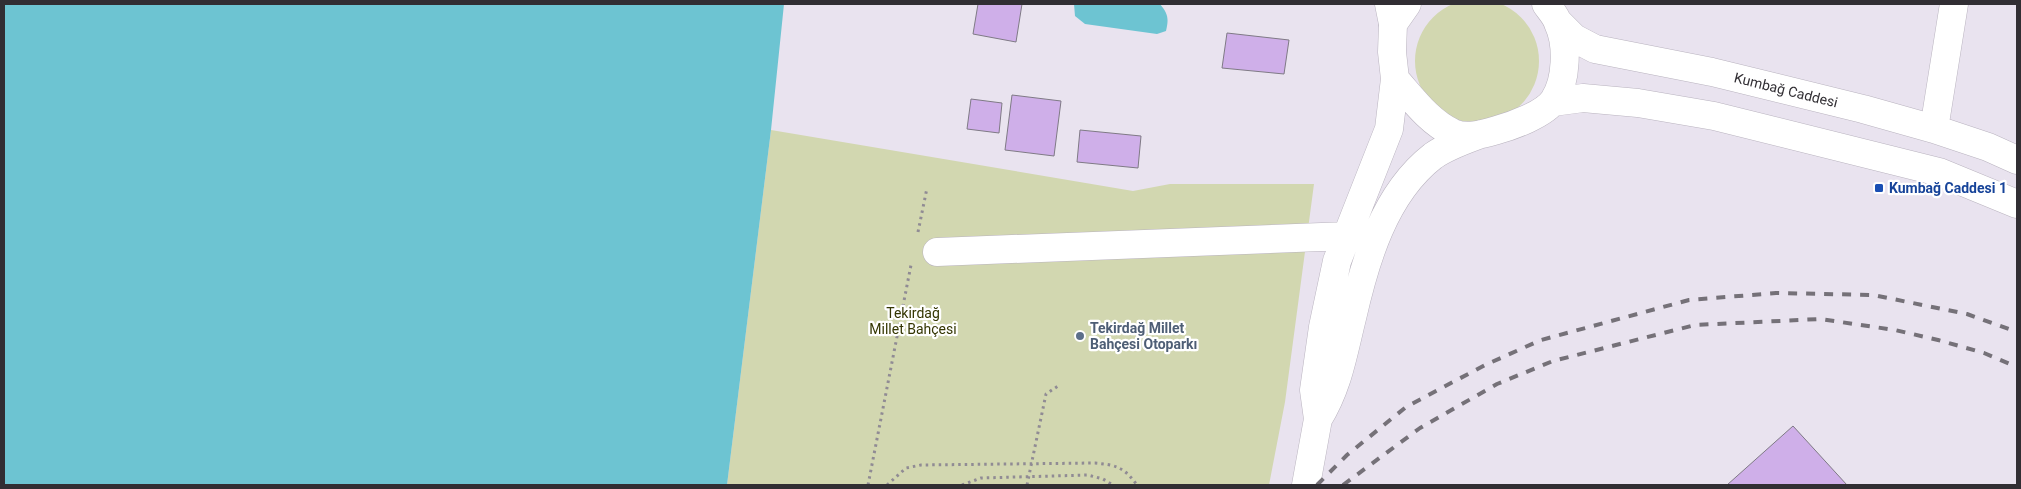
<svg xmlns="http://www.w3.org/2000/svg" width="2021" height="489" viewBox="0 0 2021 489" font-family="Roboto,sans-serif">
  <rect width="100%" height="100%" fill="#e9e3ef"/>
  <path fill="#d2d7b0" d="M1415 61a62 62 0 1 1 124 0a62 62 0 1 1-124 0Z
    M771,130l362,61 37,-7h144l-29,218 -16,83h-542z"/>
  <path fill="#6dc4d2" d="M4,4h780l-13,126 -44,355h-723z
    M1074,4h86c8,10 9,14 6,27l-9,3 -72,-10 -10,-8z"/>
  <path fill="#cfafe9" stroke="#7f7a85" d="M978,4h44l-6,38 -43,-8z
    M1227,33l62,7 -5,34 -62,-6z
    M1012,95l49,6 -7,55 -49,-6z
    M971,99l31,4 -3,30 -32,-4z
    M1080,130l61,6 -3,32 -61,-6z
    M1793,426l54,59h-120z"/>
  <g fill="none" stroke-linecap="round" stroke-linejoin="round">
    <defs>
      <path id="minor" d="M1558,22l16,16 21,11 117,23 151,37 71,20 54,18 29,13
        M1395,79c17,19 34,43 58,54 14,6 30,1 44,-3 15,-4 48,-16 57,-30 13,-20 14,-56 4,-77 -2,-7 -8,-13 -12,-19
        M1553,102l30,-4 55,5 76,13 225,56 78,32
        M1934,129l20,-125
        M937,252l410,-16
        M1318,419c20,-32 25,-65 34,-101 13,-57 32,-124 81,-162 14,-10 32,-16 48,-22
        M1306,485l12,-66 -4,-29 9,-63 14,-66 52,-132 6,-50 -3,-27 1,-28 14,-20"/>
      <path id="major" d="M1389,4l4,20"/>
    </defs>
    <use href="#minor" stroke="#b9b3bf" stroke-width="29"/>
    <use href="#major" stroke="#b9b3bf" stroke-width="29"/>
    <path stroke="#908b94" stroke-width="3" stroke-dasharray="2.5 4" stroke-linecap="butt" d="M918,232l9,-44
      M868,485l43,-220
      M887,485l19,-17 15,-3 174,-2c21,2 29,4 42,22
      M962,485l19,-7 107,-3 15,4 10,6
      M1027,485l19,-91 12,-8"/>
    <use href="#minor" stroke="#fff" stroke-width="28"/>
    <use href="#major" stroke="#fff" stroke-width="28"/>
    <path stroke="#757178" stroke-width="4" stroke-dasharray="9 9" stroke-linecap="butt" d="M1317,485l30,-30 59,-48 79,-42 56,-25 148,-40 87,-7 97,2 94,19 50,18
      M1343,485l77,-57 77,-44 56,-23 142,-36 125,-6 75,11 43,10 46,13 33,14"/>
  </g>
  <rect fill="#1a4fb4" stroke="#fff" stroke-width="2" x="1874" y="183" width="10" height="10" rx="2.5"/>
  <circle fill="#5c6f8a" stroke="#fff" stroke-width="2" cx="1080" cy="336" r="5"/>
  <g text-anchor="middle" stroke-width="4.5" stroke-linejoin="round" paint-order="stroke">
    <g font-size="14" fill="#312e33" stroke="#fff">
      <text transform="translate(1786 90) rotate(14)" y="5">Kumbağ Caddesi</text>
    </g>
    <g font-size="14" font-weight="bold" fill="#164399" stroke="#fff" text-anchor="start">
      <text x="1889" y="193">Kumbağ Caddesi 1</text>
    </g>
    <g font-size="14" fill="#343602" stroke="#fff">
      <text x="913" y="318">Tekirdağ<tspan x="913" dy="16">Millet Bahçesi</tspan></text>
    </g>
    <g font-size="14" font-weight="bold" fill="#4e5e75" stroke="#fff" text-anchor="start">
      <text x="1090" y="333">Tekirdağ Millet<tspan x="1090" dy="16">Bahçesi Otoparkı</tspan></text>
    </g>
  </g>
  <rect width="2021" height="489" fill="none" stroke="#312e33" stroke-width="10"/>
</svg>
